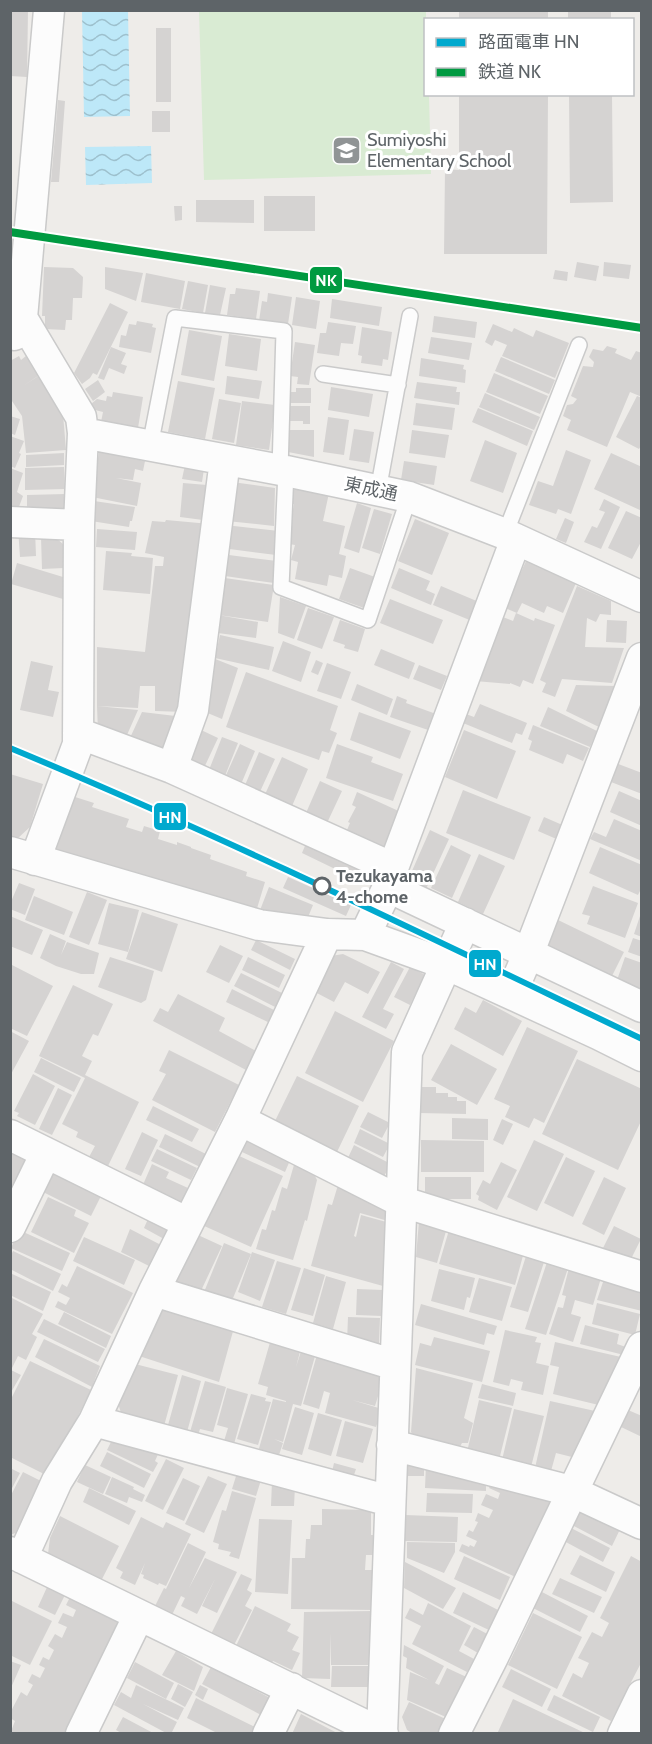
<svg xmlns="http://www.w3.org/2000/svg" width="652" height="1744" viewBox="0 0 652 1744" font-family="Cabin,'Noto Sans JP',sans-serif">
  <defs>
    <pattern id="water-waves" width="16" height="10" patternUnits="userSpaceOnUse" patternTransform="scale(1.5)"><rect width="16" height="10" fill="#bde8f8"/><path d="M0 5q4-4 8 0t8 0" fill="none" stroke="#9dc0cd"/></pattern>
  </defs>
  <rect width="100%" height="100%" fill="#eeece9"/>
  <path fill="#d9ebd3" d="M199,11h227v83l3,1 2,79 -227,6z"/>
  <path fill="url(#water-waves)" d="M82,11h46l2,105 -46,1z
    M151,146l1,37 -66,2 -1,-38z"/>
  <path fill="#d5d3d2" d="M10,10h18l-1,67 -17,-1z
    M459,10h89v10h-89z
    M568,10h43v10h-43z
    M156,28h15v74h-15z
    M459,94h89l-1,160h-103l1,-85 14,1z
    M569,94h43l1,108 -43,1z
    M58,100l7,1 -6,81h-8z
    M152,111h18v21h-18z
    M264,196h51v35h-51z
    M196,200h58v23l-58,-1z
    M174,206h8v14l-7,1z
    M577,262l22,4 -3,15 -22,-4z
    M604,262l27,3 -2,14 -26,-3z
    M44,267l29,1 10,9 -1,21h-9l-1,22h-6l-1,10 -20,-1v-13h-3z
    M105,267l38,6 -7,28 -31,-12z
    M555,270l13,2 -1,9 -14,-2z
    M146,273l39,8 -5,28 -39,-7z
    M188,281l20,4 -5,28 -21,-4z
    M210,285l16,3 -6,27 -15,-2z
    M236,288l24,3 -4,28 -29,-4 3,-21h5z
    M268,293l24,4 -4,27 -29,-3 3,-20 5,1z
    M296,297l24,4 -4,28 -24,-4z
    M332,299l50,8 -3,19 -49,-8z
    M110,303l18,9 -31,63 -4,-2 -3,5 -8,6 -8,-11z
    M434,316l43,6 -2,16 -43,-6z
    M137,321l16,3 -1,3 4,1 -5,25 -32,-6 2,-12 5,1 3,-12 7,1z
    M328,322l28,4 -3,18 -12,-1 -2,13 -22,-3 3,-20h6z
    M493,324l19,8 2,-4 19,9 3,-7 33,13 -14,35 -53,-22 5,-11 -12,-5 -3,6 -7,-4z
    M362,327l30,5 -4,28 -5,-1 -1,7 -21,-3 1,-7 -4,-1z
    M189,330l33,6 -8,45 -33,-6z
    M229,334l32,5 -4,32 -32,-5z
    M431,337l41,6 -3,17 -41,-7z
    M295,342l20,3 -6,40 -12,-1 1,-7 -8,-1z
    M607,346l10,3 -2,4 16,7 5,-9 6,2v44l-12,-5 -23,55 -40,-17 4,-10 -8,-4 4,-11 6,-1 4,-5 -6,-3 12,-30 10,1 1,-5 -5,-5 4,-8 10,2z
    M111,347l15,6 -5,11 6,2 -3,8 -15,-6 -5,12 -6,-2z
    M19,356l2,4 5,-4 12,20 -15,10 17,-11 23,39 3,36 -40,3 -4,-37 -12,-18v-37z
    M501,357l54,23 -6,14 -54,-23z
    M421,358l43,7 -1,4 3,1 -1,13 -46,-7z
    M494,373l54,23 -8,18 -54,-22z
    M227,376l35,5 -3,18 -34,-5z
    M98,380l7,12 -12,9 -8,-12z
    M178,381l37,7 -10,51 -37,-7z
    M417,382l40,5 -1,5h4l-1,13 -45,-7z
    M331,387l42,7 -4,23 -41,-7z
    M296,388h15v15h-23v-11h8z
    M113,392l30,5 -5,31 -37,-6 2,-10 -8,-2 -4,-6 6,-5 9,2 1,-5 5,1z
    M485,393l55,24 -6,13 -55,-23z
    M637,396l5,2v46l-3,5 -23,-12z
    M219,399l22,4 -7,40 -22,-4z
    M242,401l33,4 -6,45 -33,-5z
    M416,403l39,5 -3,22 -39,-5z
    M288,406h22v18h-7v-3h-15z
    M478,408l55,23 -6,15 -55,-24z
    M10,416l10,3 -5,16 -5,-2z
    M328,417l21,3 -5,35 -21,-3z
    M354,429l20,3 -5,31 -20,-3z
    M288,430h26v27l-26,-5z
    M412,430l37,5 -4,23 -36,-5z
    M10,436l14,5 -5,12 2,1 -6,14 -5,-2z
    M485,440l32,13 -14,40 -33,-12z
    M566,450l25,10 -20,54 -13,-5 -2,5 -27,-9 9,-24 15,5z
    M99,452l46,9 -2,10 -8,-2 -2,11 -17,-2 25,5 -4,23 -45,-9z
    M64,453v12l-38,2v-12z
    M611,453l31,14v44l-48,-22z
    M404,461l33,5 -3,19 -33,-5z
    M185,465l19,4 -2,13 -20,-3z
    M64,467l1,22 -40,1v-22z
    M10,468l13,5 -6,19 6,4 -6,16h-7z
    M232,482l43,6 -1,38 -47,-5z
    M183,483l24,2 -4,35 -23,-3z
    M295,486l34,7 -6,28 22,5 -6,28 7,2 -4,22 -13,-3 -2,11 -32,-7 3,-17 -7,-2 4,-15 -6,-1 2,-24 3,-16h-3z
    M65,494l1,22h-39v-21z
    M604,499l16,8 -19,42 -17,-7 8,-16 5,2 8,-16 -6,-2z
    M94,501l41,6 -3,14h-2l-1,6 -38,-6z
    M357,503l14,5 -12,45 -15,-5z
    M374,509l18,5 -12,40 -18,-6z
    M626,511l16,7v22l-10,19 -24,-11z
    M565,518l9,4 -8,21 -10,-4z
    M415,519l34,14 -17,42 -34,-14z
    M166,520l44,4 -25,188 -30,-1v-25h-15l-2,22 -41,-2v-59l48,5 10,-86h8l1,-9 -19,-4 7,-32 13,1z
    M225,525l54,6 -3,24 -54,-7z
    M18,528l17,2 1,26 -16,1z
    M97,529l40,3 -2,18 -39,-3z
    M41,537h14l9,8v23l-22,1z
    M106,551l26,2 -1,3 22,2 -3,36 -47,-4z
    M221,554l56,7 -3,22 -56,-8z
    M526,561l50,22 -13,30 -16,-7 -3,7 -22,-10 -5,10 -12,-5z
    M17,563l46,14v22l-52,-15z
    M350,568l25,9 -11,31 -25,-9z
    M399,568l31,13 -4,9 9,4 -4,11 -40,-17z
    M218,577l56,8 -6,37 -50,-7 40,7 -2,16 -46,-6z
    M441,586l38,16 -7,19 -39,-16z
    M577,586l34,15v14l-11,-1 -4,8 -9,-4 -2,29 39,1 -12,35 -50,-4 -7,18 -13,-5 4,-9 -6,-3z
    M280,597l26,9 -12,33 -16,-6z
    M390,599l53,21 -10,24 -53,-21z
    M308,608l26,9 -12,32 -25,-9z
    M516,613l18,8 1,-3 20,7 -22,59 -10,-4 -3,7 -10,-4v1l-35,-3 25,-65 13,5z
    M340,620l25,9 -7,23 -14,-4 1,-3 -12,-4z
    M607,620l20,1 -1,22 -20,-1z
    M220,635l54,12 -5,23 -54,-12z
    M283,641l28,11 -10,30 -29,-11z
    M381,649l34,14 -6,16 -35,-14z
    M205,655l33,13 -16,51 -24,-10z
    M316,660l7,3 -5,12 -7,-3z
    M31,661l22,5 -5,24 11,2 -6,25 -33,-7z
    M327,663l24,9 -10,27 -24,-8z
    M419,665l28,11 -6,14 -28,-11z
    M246,672l92,34 -8,24 7,3 -8,20 -7,-2 -3,9 -93,-33z
    M357,684l36,15 -6,16 -36,-15z
    M576,685l40,1 -15,42 -35,-17z
    M397,696l10,4 -1,3 30,11 -5,17 -41,-14z
    M480,704l47,19 -5,12 -6,-2 -4,10 -49,-20 3,-9 8,3z
    M97,706l41,4 -15,34 -25,-12z
    M548,707l49,24 -7,16 -50,-21z
    M142,712l42,5 -16,43 -39,-20z
    M359,712l52,19 -11,28 -50,-19z
    M533,725l56,23 -6,13 -16,-7 -4,10 -34,-14 3,-9 -4,-2z
    M199,729l19,9 -15,32 -19,-8z
    M464,730l52,21 -19,48 -52,-22z
    M222,737l16,6 -15,38 -16,-6z
    M240,744l15,7 -16,38 -16,-7z
    M337,744l36,13 -2,5 32,12 -10,27 -67,-23z
    M259,752l16,7 -17,37 -15,-6z
    M282,757l26,12 -19,44 -27,-12z
    M613,762l29,11v21l-31,-12 3,-6 -5,-2z
    M10,774l33,10 -13,43 -13,12 -7,-2z
    M320,781l22,10 -15,32 -21,-10z
    M463,790l68,27 -17,43 -68,-27z
    M619,791l23,10v25l-32,-14z
    M357,792l46,21 -19,42 -40,-18 6,-14 -2,-1 8,-15 -4,-2z
    M72,796l22,7 -2,4 37,12 -3,8 16,5 2,-6 16,5 -2,8 19,6v-3l14,5v1l20,7 -1,4 37,13 -1,4 19,6 -10,33 -201,-63z
    M544,817l23,10 -6,14 -23,-10z
    M614,819l28,12v30l-52,-22 4,-7 12,5z
    M430,830l19,9 -23,50 -18,-9z
    M307,841l60,29 -5,12 -60,-29z
    M451,845l20,10 -19,43 -21,-10z
    M600,847l42,18v22l-4,8 -49,-22z
    M479,854l26,12 -22,48 -25,-12z
    M288,877l63,28 -5,11 -63,-28z
    M19,883l16,6 -10,26 -15,-6v-5z
    M593,886l45,17 -13,35 -38,-14 3,-8 -8,-2z
    M269,887l44,18 -9,22 -47,-9z
    M87,892l20,8 -18,45 -20,-8z
    M34,896l39,16 -9,23 -39,-15z
    M109,903l30,7 -11,42 -30,-8z
    M142,912l36,12 -16,48 -36,-13z
    M641,913h1v24l-8,-3z
    M10,916l33,14 -11,25 -22,-9z
    M556,919l68,33 -15,30 -67,-34z
    M50,934l16,7 -5,14 6,-13 32,11 -5,21h-13l-25,-8 -16,-8z
    M633,938l9,3v16l-14,-5z
    M256,940l39,19 -5,11 -39,-20z
    M220,945l23,11 -14,27 -23,-11z
    M343,954l37,18 -12,22 -23,-12 -11,20 -21,-11 18,-35z
    M110,957l44,14 -8,29 -5,3 -43,-16z
    M248,957l37,18 -6,13 -37,-18z
    M625,957l17,6v22l-4,10 -23,-9z
    M391,962l13,7 -21,40 11,5 -8,15 -24,-12z
    M10,964l43,22 -26,50 -17,-8z
    M410,967l15,8 -15,30 -16,-8z
    M241,973l43,21 -7,14 -43,-22z
    M73,985l40,19 -15,32 -5,-2 -11,22 10,5 -7,14 54,27 -31,64 -19,-9 6,-11 -19,-9 2,-5 -16,-8 23,-46 -46,-22z
    M232,989l46,23 -6,12 -46,-22z
    M178,994l47,24 -6,13 37,20 -10,19 -93,-49 7,-13 8,4z
    M483,1000l39,21 -19,35 -49,-27 11,-22 11,6z
    M335,1011l59,30 -31,61 -58,-29z
    M527,1027l51,24 -34,72 -10,-5 -5,10 -24,-11 5,-11 -16,-7z
    M10,1031l19,10 -19,35z
    M451,1044l46,25 -20,36 -46,-25z
    M169,1050l70,35 -24,47 -63,-32 14,-26 -7,-3z
    M41,1058l40,20 -7,14 -40,-20z
    M577,1059l65,30v30l-24,51 -76,-36z
    M33,1074l22,12 -20,39 -18,-9 2,-3 -5,-2z
    M297,1076l62,30 -22,46 -62,-31z
    M419,1087h17v6h12v4h9v4h9v13l-47,-1z
    M58,1088l14,7 -20,40 -13,-6z
    M153,1106l46,23 -7,13 -46,-22z
    M368,1112l22,11 -8,15 -22,-11z
    M452,1118l36,1v21l-36,-1z
    M502,1119l11,5 -10,21 -10,-5z
    M360,1129l30,15 -7,13 -29,-14z
    M142,1132l16,8 -17,36 -16,-7z
    M165,1134l41,20 -6,13 -41,-20z
    M248,1139l43,19 -6,14 -43,-20z
    M421,1140l63,1v31h-63z
    M534,1140l30,14 -27,57 -30,-14z
    M10,1144l24,11 -24,42z
    M354,1145l37,19 -8,14 -36,-18z
    M157,1149l40,19 -6,12 -40,-19z
    M235,1154l48,22 -32,71 -49,-22z
    M566,1157l29,14 -22,46 -29,-14z
    M296,1158l17,14 4,8 -10,41 -2,-1 -12,40 -37,-11 6,-20 4,1 6,-20 3,1 7,-24 5,2z
    M501,1162l16,8 -20,40 -19,-10 1,-4 -3,-2 7,-14 7,4z
    M152,1164l17,8 -3,6 22,10 -8,16 -38,-17z
    M47,1167l57,23 -13,26 -54,-27z
    M341,1175l43,20 4,26 -28,-8 -6,23 2,1 5,-22 29,8 -6,21 4,2 -5,20 5,1 -5,19 -72,-20 17,-62 4,1z
    M425,1177h46v22h-46z
    M604,1177l22,11 -22,47 -22,-11z
    M48,1197l28,13 -2,6 15,7 -15,30 -43,-21z
    M152,1210l21,11 -9,18 -20,-11z
    M419,1221l29,3 -11,39 -21,-6z
    M614,1226l27,13 -11,22 -27,-13z
    M130,1229l31,16 -10,22 -30,-15z
    M19,1230l51,23 -8,18 -51,-23z
    M449,1230l75,22 -9,33 -76,-21z
    M198,1235l24,11 -23,49 -24,-11z
    M84,1237l51,23 -11,25 -51,-24z
    M224,1243l27,11 -22,54 -27,-11z
    M13,1251l48,23 -8,17 -43,-22v-12z
    M252,1252l23,8 -15,41 -22,-9z
    M526,1256l18,6 -16,50 -18,-5z
    M548,1259l21,6 -23,70 -21,-6z
    M277,1261l24,7 -15,46 -24,-7z
    M77,1266l56,27 -21,41 -57,-27 3,-6 8,4 4,-7 -12,-6 4,-8 5,3z
    M304,1268l21,7 -12,41 -22,-6z
    M569,1268l32,10 -8,27 -18,-5 -4,14 10,3 -8,25 -24,-8 9,-27 5,1 3,-12 -4,-1z
    M439,1269l36,9 -5,20 -3,-1 -3,13 -33,-9z
    M10,1273l41,19 -8,19 -33,-16z
    M326,1276l20,6 -13,47 -20,-6z
    M479,1278l33,9 -10,34 -33,-9z
    M604,1279l38,9v23l-45,-11z
    M357,1289l26,1 -1,26 -26,-1z
    M10,1297l33,17 -11,20 5,3 -11,23 -8,-4 -7,14 10,5 -11,19z
    M597,1303l43,11 -5,21 -43,-11z
    M421,1304l76,22 -3,9 -7,-2 -3,12 -69,-20z
    M163,1307l72,17 -16,58 -80,-26z
    M64,1312l47,24 -5,12 -48,-24z
    M348,1317l32,1 -1,25 -32,-1z
    M44,1319l61,30 -7,13 -61,-30z
    M585,1325l34,9 -2,10 9,3 -2,8 -44,-11z
    M505,1330l32,7 -2,5 6,1 -5,20 13,3 -6,29 -22,-5 2,-8 -12,-3 -2,7 -16,-4z
    M434,1337l56,14 -8,31 -67,-17 5,-22 11,3z
    M44,1339l56,27 -8,21 -57,-30z
    M271,1339l30,9 -5,19 7,-22 14,4 -16,57 -8,-2 -10,38 -9,-3 9,4 -5,15 -20,-6 15,-53 13,3v-1l-20,-6 2,-8 -10,-3z
    M555,1342l66,15 -14,50 -54,-13 6,-27 -9,-2z
    M318,1351l57,16 8,13 -8,26 -23,-6 30,9 -6,18 -51,-14 5,-20 -6,-2 -5,18 -16,-5z
    M30,1361l61,29 -43,86 -38,-19v-56z
    M135,1364l43,11 -14,51 -43,-13 -4,-13z
    M416,1368l57,15 -9,35 9,5 -5,20h-6l-4,7 -40,-8 -7,-10z
    M182,1375l19,6 -14,51 -19,-7z
    M205,1381l21,6 -13,45 -13,-3 -2,6 -8,-3z
    M482,1384l34,9 -3,13 -35,-8z
    M227,1388l21,6 -14,50 -10,-3 4,-13 -11,-3z
    M251,1394l15,4 -1,3 6,1 -13,43 -21,-6z
    M479,1400l33,8 -13,52 -32,-8z
    M550,1401l45,10 -19,47 -20,-5 -5,18 -16,-3z
    M295,1407l19,6 -12,42 -20,-6z
    M514,1409l30,7 -13,51 -29,-7z
    M628,1410l14,6v21l-21,-10z
    M318,1413l24,7 -11,36 -23,-7z
    M345,1421l28,8 -10,34 -27,-7z
    M114,1436l29,15 2,-5 14,6 -4,9 3,2 -5,9 -46,-22z
    M107,1452l44,22 -7,14 -44,-22z
    M166,1459l18,9 -21,42 -18,-9z
    M408,1461h16v15h-16z
    M334,1463l22,6 -3,9 -21,-6z
    M85,1465l26,12 -8,17 -26,-12z
    M426,1465l60,10v16l-61,-3z
    M10,1468l10,5 -10,19z
    M23,1472l22,11 -24,48 -11,4v-38z
    M237,1473l24,7 -5,16 -24,-7z
    M208,1476l19,8 -23,49 -19,-9z
    M112,1477l22,10 -1,2 12,6 -3,7 -13,-5 -2,6 -22,-9z
    M183,1478l17,8 -16,35 -18,-8z
    M272,1481l23,5 -1,20h-23z
    M492,1481l66,20 -36,79 -63,-29 3,-7 7,3 1,-2 4,2 3,-6 -11,-5 3,-6 4,2 5,-10 -3,-1 3,-8 11,5 4,-8 -12,-5 5,-11 12,5 2,-6 -11,-5z
    M89,1488l47,23 -7,14 -46,-23z
    M232,1491l24,7 -17,61 -10,-3 2,-4 -13,-3 1,-5 -6,-2 9,-32 4,1z
    M427,1493l46,1 -1,19 -46,-1z
    M322,1509l49,1v25h3v20h-8l-1,15h11l-1,40 -84,-1 1,-51h13l1,-19h4l1,-14h11z
    M580,1509l43,14 -11,23 -40,-21z
    M405,1515l53,2 -1,25 -53,-1z
    M60,1516l59,30 -18,35 -53,-27 2,-16z
    M141,1517l22,11 3,-6 25,12 -25,52 -7,-3 -1,2 -15,-7 1,-3 -3,-1 4,-11 -10,22 -15,-7 3,-6 -7,-4z
    M259,1519l33,1 -4,74 -33,-2z
    M571,1528l39,20 -7,14 -39,-21z
    M407,1542l48,1v9l-11,21 -37,-15z
    M188,1543l18,9 -17,36 16,-30 32,14 -20,41 -15,-7 13,-27 -18,35 -16,-8 4,-8 -4,-2 -9,19 -17,-9 9,-18 2,1z
    M580,1555l35,17 -9,20 -36,-18z
    M464,1556l46,21 -10,23 -46,-21z
    M631,1556l11,6v99l-31,60 -49,-25 11,-23 9,5 7,-15 -11,-5 14,-26 10,5 7,-14 -9,-5z
    M405,1562l51,26 -13,21 -39,-21z
    M241,1574l11,5 -5,11 5,3 -7,13 7,4 -18,35 -23,-11z
    M560,1578l42,19 -8,16 -42,-19z
    M48,1585l18,8 -11,22 -17,-8z
    M463,1592l37,19 -9,20 -38,-18z
    M542,1592l46,24 -8,16 -47,-24z
    M70,1597l54,28 -55,109h-59l5,-13 -5,-3v-5l11,-21 6,4 6,-11 -5,-3 4,-8 8,4 5,-10 -6,-3 4,-8 6,3 5,-10 -6,-4 7,-12 7,4 5,-11 -9,-4 5,-10 10,4 3,-7 -10,-5z
    M10,1600l42,21 -22,44 -20,-10z
    M428,1603l43,23 -12,25 15,8 -7,13 -55,-28 9,-18 -16,-8 5,-10 13,7z
    M255,1606l36,18 -4,7 12,6 -7,13 8,3 -8,17 -19,-9 -2,3 -35,-18z
    M373,1611v54h-42l-1,-32v46l-28,-1 2,-66z
    M533,1613l49,24 -25,52 -49,-24z
    M474,1627l21,11 -10,19 -21,-12z
    M404,1645l40,21 -9,17 4,2 8,-17 26,12 -18,41 -48,-21 3,-28 19,8 -23,-12 1,-10 -4,-2z
    M176,1651l27,16 -9,24 -32,-16z
    M10,1661l11,4 -11,25z
    M135,1662l39,21 -8,16 -39,-21z
    M332,1666h42l-1,21h-42z
    M211,1667l59,31 -9,17 -59,-31z
    M511,1669l40,20 -9,18 -40,-20z
    M178,1684l15,8 -8,15 -14,-8z
    M136,1685l48,23 -6,12 -35,-16 34,18 -6,12h-3l-54,-29 7,-13 10,6z
    M200,1685l8,4 -5,11 -8,-5z
    M554,1695l46,22 -7,15 -46,-22z
    M196,1698l59,29 -3,7h-33l-32,-16z
    M513,1699l74,35h-90z
    M409,1702l43,20 -5,12h-33l-7,-4 -5,-13z
    M301,1714l38,20h-47z
    M123,1717l32,17h-32l-7,-4z"/>
  <g fill="none" stroke-linecap="round" stroke-linejoin="round">
    <defs>
      <path id="service" d="M323,374l75,11
        M150,446l25,-128 109,13 -4,139
        M286,471l-5,116 87,33 41,-123
        M378,491l32,-175
        M505,534l74,-189"/>
      <path id="minor" d="M10,316l12,2 59,99 2,16 -4,92 -1,219 -43,116
        M14,335l8,-17 27,-308
        M83,433l203,38 123,26 96,37 137,63
        M10,522l69,3
        M78,733l94,35 221,100
        M172,768l21,-58 32,-250
        M10,852l249,73 68,9 38,1 83,30 150,69 44,22
        M388,887l254,120
        M365,935l23,-48 5,-19 123,-329
        M511,994l18,-42 113,-294
        M240,1120l160,81 242,76
        M10,1135l178,88
        M10,1227l36,-74
        M154,1291l241,74
        M94,1421l296,80
        M392,1445l179,46 71,33
        M10,1552l373,182
        M22,1558l35,-77 37,-60 60,-130 86,-171 87,-186
        M81,1734l58,-119
        M268,1734l23,-46
        M382,1734l25,-682 58,-129
        M454,1734l39,-77 149,-310
        M623,1734l19,-39"/>
    </defs>
    <use href="#service" stroke="#cacaca" stroke-width="18"/>
    <use href="#minor" stroke="#cacaca" stroke-width="33"/>
    <use href="#service" stroke="#fcfcfc" stroke-width="15"/>
    <use href="#minor" stroke="#fcfcfc" stroke-width="30"/>
    <defs>
      <path id="rail-1" d="M10,232l632,96"/>
    </defs>
    <use href="#rail-1" stroke="#fff" stroke-width="12"/>
    <use href="#rail-1" stroke="#009a41" stroke-width="8"/>
    <defs>
      <path id="tram-1" d="M10,748c215,89 423,191 632,291"/>
    </defs>
    <use href="#tram-1" stroke="#fff" stroke-width="10"/>
    <use href="#tram-1" stroke="#00a9ce" stroke-width="6"/>
  </g>
  <defs>
    <symbol id="school-square" viewBox="-11 -11 22 22"><rect x="-9" y="-9" width="18" height="18" rx="4" fill="#909495" stroke="#fff"/><path d="M0-5L7-2L0 1L-7-2ZM-4 1L0 2.5L4 1V4Q0 6-4 4Z" fill="#fff"/></symbol>
  </defs>
  <g fill-rule="evenodd">
    <use href="#school-square" x="330" y="134" width="33" height="33"/>
  </g>
  <circle fill="#fff" stroke="#5e6468" stroke-width="3" cx="322" cy="886" r="8"/>
  <g text-anchor="middle" stroke-width="6" stroke-linejoin="round" paint-order="stroke">
    <g font-size="18" fill="#5e6468" stroke="#fff" text-anchor="start">
      <text x="367" y="146">Sumiyoshi<tspan x="367" dy="21">Elementary School</tspan></text>
    </g>
    <g font-size="18" fill="#5e6468" stroke="#fff">
      <text transform="translate(371 489) rotate(12)" y="6">東成通</text>
    </g>
    <g font-size="18" font-weight="bold" fill="#5e6468" stroke="#fff" text-anchor="start">
      <text x="336" y="882">Tezukayama<tspan x="336" dy="21">4-chome</tspan></text>
    </g>
  </g>
  <g stroke="#fff" stroke-width="2">
    <rect x="309" y="266" width="34" height="28" rx="6" fill="#009a41"/>
    <rect x="153" y="802" width="34" height="29" rx="6" fill="#00a9ce"/>
    <rect x="468" y="949" width="34" height="29" rx="6" fill="#00a9ce"/>
  </g>
  <g font-size="16" text-anchor="middle" font-weight="bold" fill="#fff">
    <text x="326" y="286">NK</text>
    <text x="170" y="823">HN</text>
    <text x="485" y="970">HN</text>
  </g>
  <rect width="652" height="1744" fill="none" stroke="#5e6468" stroke-width="24"/>
  <rect x="424" y="18" width="210" height="78" fill="#ffffff" stroke="#bfc1c3" stroke-width="1.5"/>
  <rect x="436" y="38" width="30" height="9" fill="#00a9ce" stroke="#bfc1c3" stroke-width="1.5"/>
  <text x="478" y="48" font-size="18" fill="#5e6468">路面電車 HN</text>
  <rect x="436" y="68" width="30" height="9" fill="#009a41" stroke="#bfc1c3" stroke-width="1.5"/>
  <text x="478" y="78" font-size="18" fill="#5e6468">鉄道 NK</text>
</svg>
